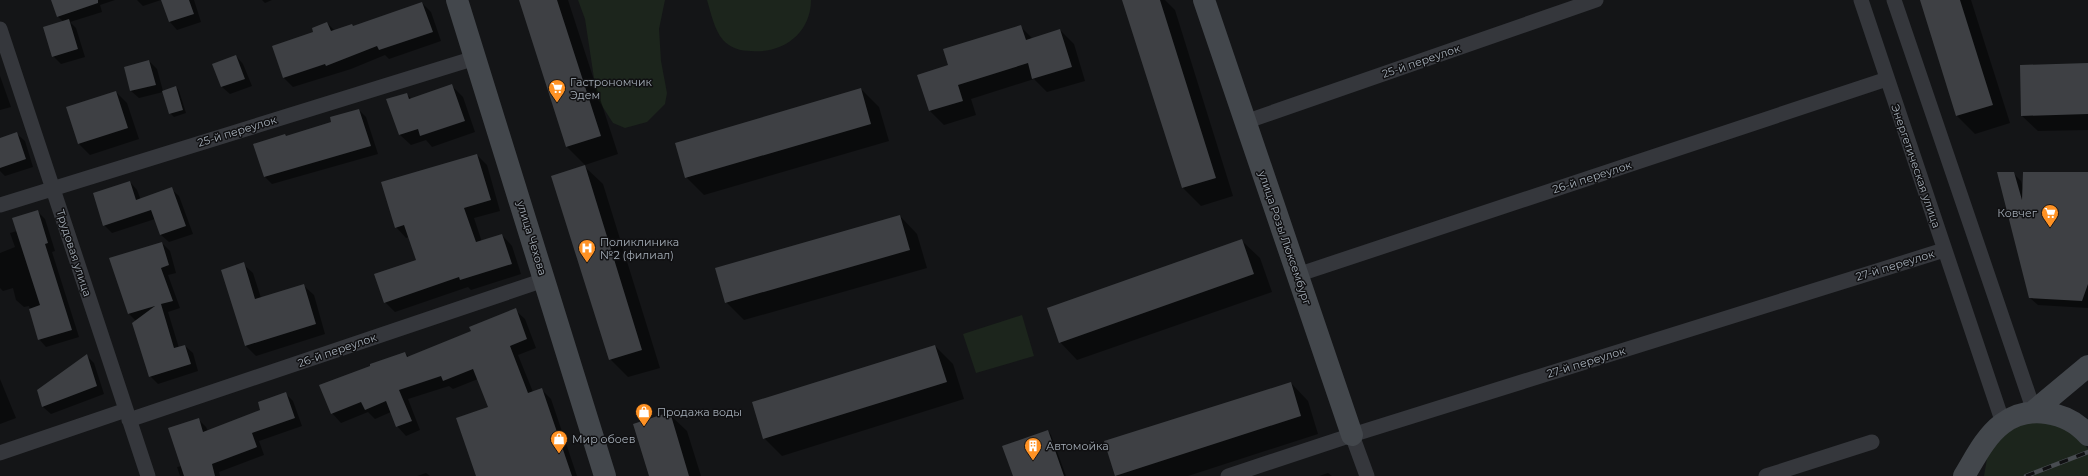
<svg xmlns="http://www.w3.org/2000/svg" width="2088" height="476" viewBox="0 0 2088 476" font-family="Montserrat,sans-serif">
  <rect width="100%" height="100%" fill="#141517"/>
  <path fill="#1c251c" d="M578,0h87l-6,29 2,32 6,32 -2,11 -18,18 -22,6 -12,-5 -16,-25 -12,-79z
    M707,0h104c0,33 -28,54 -60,51 -10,0 -21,-3 -28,-11 -9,-11 -12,-27 -16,-40z
    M1022,315l12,41 -58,17 -13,-39z
    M2044,419l34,16 10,14v27h-104l4,-23 22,-26z"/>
  <path fill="#0007" d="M53,0h62l-15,5 2,7 -32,10 6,6 9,29 -24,7 -8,-8 11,-34 -7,-6z
    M137,0h24l-18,6z
    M162,0h32l7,22 -24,8 -7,-8z
    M262,0h10l-7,3z
    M520,0h48l50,154 -33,11 -18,-18z
    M1132,0h33l10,10 58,186 -32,10 -18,-18z
    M1921,0h50l39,123 -35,11 -18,-18z
    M422,3l9,9 10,29 -52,18 -4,-4 -34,14 -58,18 -9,-9 -11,-31 42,-15 12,-9 8,8 18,-4z
    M1020,26l13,13 27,-9 14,14 11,37 -38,11 -13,-13 -63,20 5,16 -32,10 -14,-14 19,-45z
    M236,56l7,8 9,22 -22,8 -8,-7 -8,-23z
    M149,61l8,8 6,22 13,-4 3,4 7,22 -12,4 -4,-4 -7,-21 -24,6 -8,-7z
    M2088,64v66l-50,1 -16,-15z
    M0,76l11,31 -11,3z
    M452,86l11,11 12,35 -43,15 -6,-7 -15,5 -12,-11 7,-40 6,5z
    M861,89l18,18 10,34 -185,54 -18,-18z
    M116,92l11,11 12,36 -49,16 -11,-11z
    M359,110l7,7 12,37 -106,30 -7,-7 22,-40 46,-15z
    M17,134l8,7 8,26 -28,9 -5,-5v-32z
    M477,155l10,10 13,46 -26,7 8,24 20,-7 10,11 9,28 -50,16 -3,-3 -73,25 -10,-10 32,-42 -8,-23 -3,1 -10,-11z
    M585,167l18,17 57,184 -32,9 -18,-18z
    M2013,173l8,8 2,7 65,-15v135l-50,-3 -8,-7z
    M130,182l7,8 4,10 30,-11 8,7 14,38 -24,8 -8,-7 -6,-16 -43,14 -8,-8z
    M37,211l8,8 10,32 -3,1 27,85 -33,10 -7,-8 -10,-33 -5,1 -8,-7 -3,-12 -10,3 -3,-3v-35l15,-6 -5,-14 7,-2z
    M900,216l17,18 10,34 -183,52 -18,-18z
    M1242,241l18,17 12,34 -195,68 -17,-18z
    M162,243l8,8 6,22 -8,2 12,33 -12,4 11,36 6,-2 8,7 5,18 -40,13 -8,-8 -14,-55 -8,-8z
    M243,264l10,9 8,25 43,-12 10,9 11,39 -69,22 -10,-10 -24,-76z
    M515,310l10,9 11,29 -18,7 15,37 9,-2 9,9 26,77h-100l12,-69 -11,-28 -25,10 -4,-3 -41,13 12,31 -14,6 -9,-10 -6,-14 -16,7 -7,-7 -27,11 -9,-10 73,-60 4,4 63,-26z
    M935,346l18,18 11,35 -182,57 -18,-18z
    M87,356l7,7 10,31 -53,20 -8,-7z
    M0,379l16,39 -16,6z
    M1291,383l17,18 10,33 -130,42h-72l-10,-34z
    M285,393l8,8 9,25 -43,15 5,14 -45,17 1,4h-40l-3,-9 5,-1 16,-47 8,8 2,4 53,-21z
    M669,414l18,17 14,45h-51z
    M1048,431l3,4 15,41h-52z
    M426,473l4,3h-13z
    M1328,473l4,3h-13z"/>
  <path fill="#3e4044" d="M51,0h47v3l-41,14z
    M161,0h28l5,14 -25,8z
    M519,0h38l44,136 -35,11z
    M1122,0h38l56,178 -34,10z
    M1920,0h40l33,105 -37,11z
    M422,2l11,30 -54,18 -2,-4 -51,20 -1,-2 -42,14 -11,-32 41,-14 -1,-4 15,-6 4,9 21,-7 1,2z
    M69,19l9,30 -26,8 -9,-30z
    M1021,25l5,15 34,-11 12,38 -40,12 -4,-16 -70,22 5,16 -34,10 -12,-36 31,-10 -5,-16z
    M236,55l9,24 -24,8 -9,-23z
    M149,60l7,25 -26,6 -6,-24z
    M2088,63v51l-67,2 -1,-51z
    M452,84l13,37 -45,15 -2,-7 -19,6 -13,-36 21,-6 2,6z
    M176,86l7,24 -14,4 -7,-23z
    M861,88l10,36 -186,54 -10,-35z
    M116,91l12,37 -50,16 -12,-37z
    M359,109l12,37 -107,31 -11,-33 32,-10 1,2 45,-14 -1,-5z
    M17,132l9,27 -26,9v-30z
    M477,154l14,46 -27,8 12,34 26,-8 10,30 -52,16 -1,-3 -75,26 -10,-29 42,-14 -12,-35 -9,3 -14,-46z
    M585,165l57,185 -33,10 -58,-184z
    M1997,172h17l8,28 1,-28h65v112l-6,17 -53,-3z
    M130,181l6,19 36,-13 14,39 -26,9 -9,-25 -48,16 -10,-33z
    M38,210l10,33 -3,1 27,86 -34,10 -9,-31 11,-4 -28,-87z
    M900,215l10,35 -185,53 -10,-35z
    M1242,239l12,35 -195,69 -12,-35z
    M162,242l7,23 -8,3 12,33 -12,3 13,44 11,-3 6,19 -42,13 -17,-54 23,-17 -27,8 -19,-56z
    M244,262l11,37 49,-15 12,40 -71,22 -24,-76z
    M516,308l11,31 -17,7 18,47 14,-5 30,88h-96l-20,-58 32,-11 -15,-38 -30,12 -2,-5 -42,14 13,31 -16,6 -10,-26 -21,9 -4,-8 -30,12 -12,-29 51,-19v-2l35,-12 2,5 64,-26 -2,-4z
    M935,345l12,37 -184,57 -11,-37z
    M87,354l10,32 -55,21 -5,-17z
    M1291,382l10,34 -186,60 -11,-35z
    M286,392l9,26 -43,15 5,14 -45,17 3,12h-31l-16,-48 31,-10 4,14 57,-22 -2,-8z
    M670,412l19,64h-40l-16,-52z
    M1048,430l16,46h-51l-11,-30z"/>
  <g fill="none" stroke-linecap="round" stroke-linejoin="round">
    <path stroke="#35373c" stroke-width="15" d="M1861,0l142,423
      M1894,0l140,411
      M0,29l148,447
      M1245,122l351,-122
      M0,205l475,-147
      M1297,275l590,-196
      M129,420l415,-140
      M1352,435l15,41
      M0,453l126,-43
      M1228,476l124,-41 592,-185
      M1766,476l106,-34"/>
    <path stroke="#43474c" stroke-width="22" d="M457,0l148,476
      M1204,0l148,435
      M2034,411l54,-45
      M1964,476c11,-18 21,-39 38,-52 26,-20 65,-13 86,11"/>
    <defs>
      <path id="rail" d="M2026,476l62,-24"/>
    </defs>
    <use href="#rail" stroke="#484c51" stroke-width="4.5"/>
    <use href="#rail" stroke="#101012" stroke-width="3" stroke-dasharray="9" stroke-linecap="butt"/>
  </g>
  <defs>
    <symbol id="supermarket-pin" viewBox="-11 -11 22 30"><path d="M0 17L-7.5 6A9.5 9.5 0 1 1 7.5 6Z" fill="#ff9224" stroke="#101012"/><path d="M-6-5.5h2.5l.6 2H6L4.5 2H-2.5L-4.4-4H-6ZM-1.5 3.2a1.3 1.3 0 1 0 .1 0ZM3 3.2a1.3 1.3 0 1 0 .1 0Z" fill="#fff"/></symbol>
    <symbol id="hospital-pin" viewBox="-11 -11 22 30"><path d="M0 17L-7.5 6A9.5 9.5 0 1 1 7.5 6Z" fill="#ff9224" stroke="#101012"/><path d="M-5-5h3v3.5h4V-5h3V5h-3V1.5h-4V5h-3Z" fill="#fff"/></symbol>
    <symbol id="shop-pin" viewBox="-11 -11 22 30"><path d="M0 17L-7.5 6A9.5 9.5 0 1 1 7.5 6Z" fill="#ff9224" stroke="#101012"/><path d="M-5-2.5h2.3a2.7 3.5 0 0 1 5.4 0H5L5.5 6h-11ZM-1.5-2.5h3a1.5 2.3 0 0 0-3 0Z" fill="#fff"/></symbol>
    <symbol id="building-pin" viewBox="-11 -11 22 30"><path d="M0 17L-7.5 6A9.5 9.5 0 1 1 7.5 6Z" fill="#ff9224" stroke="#101012"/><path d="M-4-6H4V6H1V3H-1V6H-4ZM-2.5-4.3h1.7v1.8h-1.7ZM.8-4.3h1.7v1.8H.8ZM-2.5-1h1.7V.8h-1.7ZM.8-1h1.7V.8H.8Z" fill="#fff"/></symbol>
  </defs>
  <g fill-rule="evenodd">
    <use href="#supermarket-pin" x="547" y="78" width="20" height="27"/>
    <use href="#supermarket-pin" x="2040" y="203" width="20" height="27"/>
    <use href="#hospital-pin" x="577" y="238" width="20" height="27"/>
    <use href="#shop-pin" x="634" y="402" width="20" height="27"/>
    <use href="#shop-pin" x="549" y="429" width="20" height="27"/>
    <use href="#building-pin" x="1023" y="436" width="20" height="27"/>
  </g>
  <g text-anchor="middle" stroke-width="3" stroke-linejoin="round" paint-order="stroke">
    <g font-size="11" fill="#a5aeb8" stroke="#101012">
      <text transform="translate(1421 61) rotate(-19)" y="4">25-й переулок</text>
      <text transform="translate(237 131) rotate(-17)" y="4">25-й переулок</text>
      <text transform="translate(1916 166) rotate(71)" y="4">Энергетическая улица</text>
      <text transform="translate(1592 177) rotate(-18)" y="4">26-й переулок</text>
      <text transform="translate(532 238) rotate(73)" y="4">улица Чехова</text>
      <text transform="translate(1285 238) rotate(71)" y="4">улица Розы Люксембург</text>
      <text transform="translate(74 253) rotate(72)" y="4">Трудовая улица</text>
      <text transform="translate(1895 265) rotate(-17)" y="4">27-й переулок</text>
      <text transform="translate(337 350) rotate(-19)" y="4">26-й переулок</text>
      <text transform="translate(1586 362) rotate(-17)" y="4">27-й переулок</text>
    </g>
    <g font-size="11" fill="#a5aeb8" stroke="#101012" text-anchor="start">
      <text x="570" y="86">Гастрономчик<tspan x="570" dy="13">Эдем</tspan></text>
      <text x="2037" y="217" text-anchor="end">Ковчег</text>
      <text x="600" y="246">Поликлиника<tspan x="600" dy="13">№2 (филиал)</tspan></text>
      <text x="657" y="416">Продажа воды</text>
      <text x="572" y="443">Мир обоев</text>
      <text x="1046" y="450">Автомойка</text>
    </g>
  </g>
</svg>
